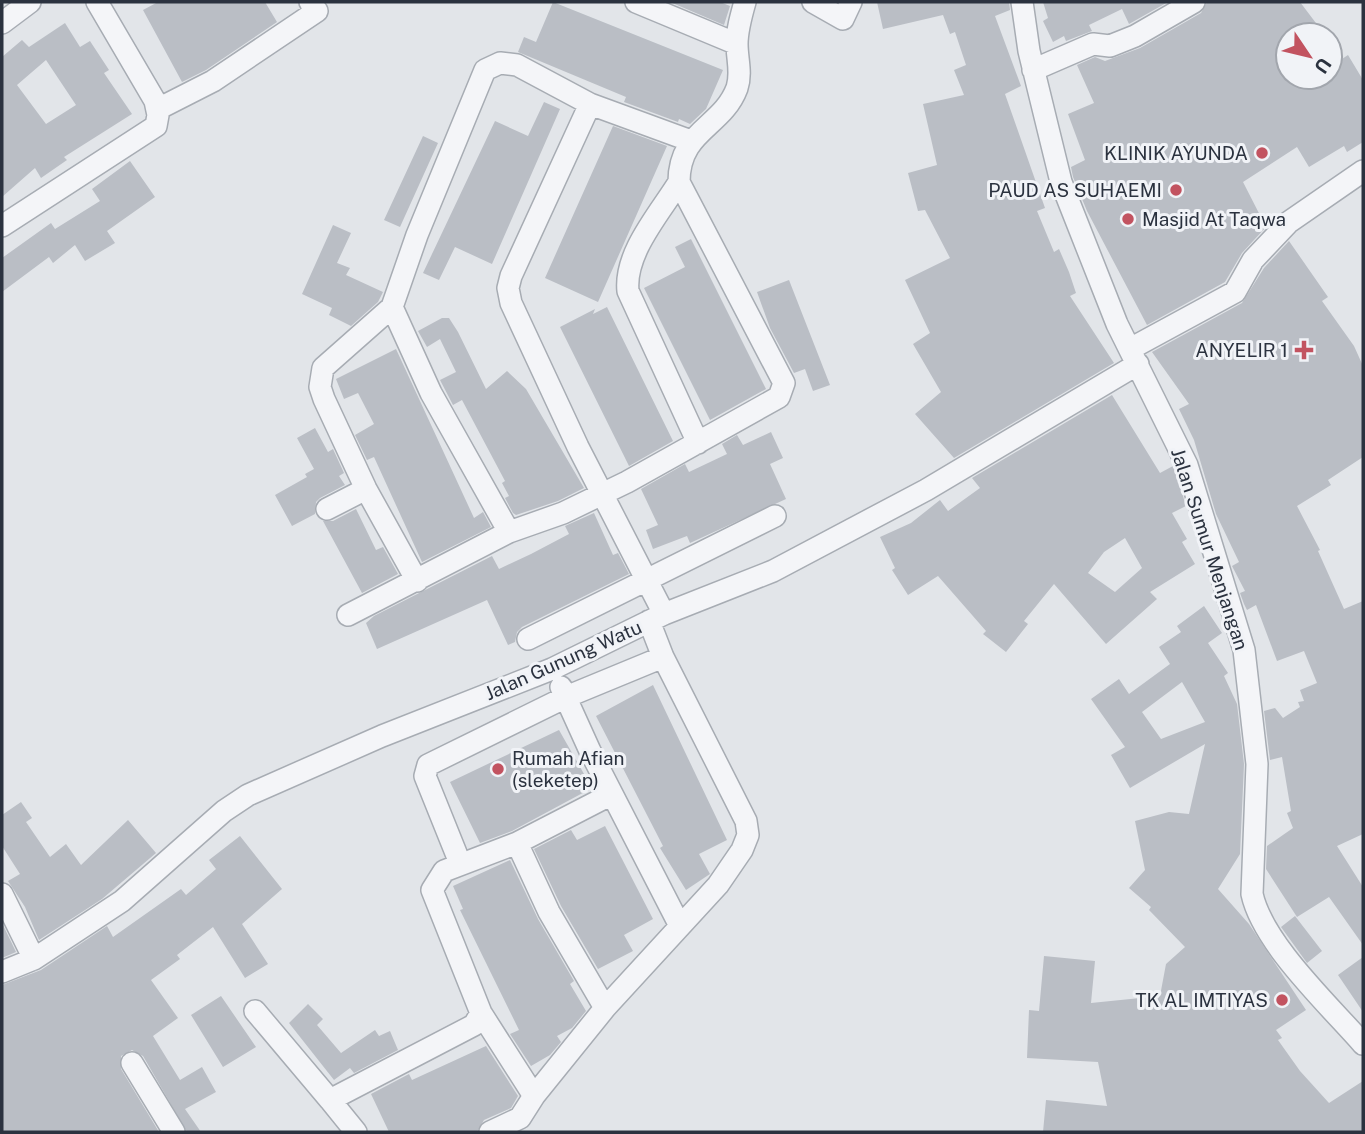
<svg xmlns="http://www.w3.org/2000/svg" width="1365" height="1134" viewBox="0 0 1365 1134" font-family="'Public Sans',sans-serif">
  <rect width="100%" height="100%" fill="#e2e5e9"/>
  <path fill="#babec5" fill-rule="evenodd" d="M158,2h107l12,20 -71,48 -24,12 -39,-72z
    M553,2l170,68 -17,39 -16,15 -11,-5 -1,3 -54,-20 2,-5 -108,-45 6,-15 12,5z
    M670,2h50l10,4 -6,19z
    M877,2h132l1,8 -15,6 26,70 -16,8 40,114 -8,3 17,41 5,-3 10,23 7,21 -6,3 44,67 -160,95 -39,-44 26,-22 -28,-48 17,-11 -25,-53 45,-22 -25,-48 -7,1 -10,-38 29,-8 -14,-61 41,-9 -10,-25 12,-5 -11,-33 -5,2 -7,-19 -60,14z
    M1043,2h125l-39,22 -7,-15 -33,16 3,6 -26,10 -2,-5 -11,6 -10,-21 5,-3z
    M1207,2h93l25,33h-37v42h42v-35l12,17 6,-4 15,25v62l-16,10 -3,-6 -35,21 -12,-20 -54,35 23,45 -24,26 -17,29 -78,43 -60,-114 -14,-34 -2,-10 14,-7 -17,-46 26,-11 -17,-38 18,-8 10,4 35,-13 61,-35z
    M65,23l15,24 10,-6 19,29 -5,3 28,41 -68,43 3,3 -26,18 -6,-10 -33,29v-140l20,-17 7,7zM46,60l30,45 -30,19 -29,-39z
    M544,102l16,7 -68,155 -37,-17 -16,33 -16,-7 72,-152 33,15z
    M613,126l54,20 -69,156 -53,-24z
    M423,136l15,7 -38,84 -16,-7z
    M130,161l25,36 -48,34 8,12 -30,18 -10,-16 -22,18 -4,-6 -47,35v-34l49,-35 4,6 45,-28 -8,-12z
    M333,225l18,8 -14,30 13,5 -4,7 37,17 -5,10 -27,24 -22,-11 3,-7 -30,-14z
    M691,239l75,150 -56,31 -66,-132 41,-21 -10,-20z
    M1289,241l39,56 -6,4 32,45 9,20v91l-35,23 3,5 -34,21 23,44 -2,1 26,58 19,-8v233l-26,12 26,41v58l-34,-48 -32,20 -31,-48 1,-23 26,-18 -6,-15 4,-2 -9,-54 -12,3 -6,-49 11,-3 8,10 17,-11 -2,-5 6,-1 -4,-11 17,-7 -13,-32 -27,10 -21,-56 -9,5 -3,-6 -4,-11 5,-2 -13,-25 7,-4 -23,-48 -22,-74 -15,-31 10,-5 -37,-52 90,-49 22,-35z
    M789,280l41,105 -17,6 -8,-22 -11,4 -24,-45 -13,-36z
    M607,307l66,134 -44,25 -69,-139 35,-18 -2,5z
    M442,318h7l9,14 28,57 21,-18 19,18 58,99 -26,13 -42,14 -3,-2 -8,-15 4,-2 -7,-13 3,-2 -43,-81 -9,5 -13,-25 16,-8 -16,-33 -13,8 -9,-16z
    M396,349l78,169 9,-6 8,15 -69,35 -48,-105 -7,3 -12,-25 19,-11 -16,-31 -14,6 -8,-20z
    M1112,395l48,78 13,-7 2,4 11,36 -14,7 15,26 -5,3 13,22 -45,28 7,7 -51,45 -52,-60 -30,37 4,3 -22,28 -23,-18 3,-3 -48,-55 -30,19 -16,-25 3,-2 -15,-31 31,-14 29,-23 8,11 32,-23 -8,-10zM1125,538l17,30 -27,24 -27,-19 16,-21z
    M315,428l13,24 5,-3 11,24 -5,3 6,9 -25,13 -4,4 -1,12 -23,12 -17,-31 32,-18 -2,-3 9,-5 -17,-31z
    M771,432l12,26 -13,6 16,35 -96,44 -3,-7 -34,13 -7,-19 12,-5 -17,-36 44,-25 4,8 38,-18 -5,-10 15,-9 6,10z
    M356,509l20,41 7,-3 15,27 -36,19 -39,-72h10z
    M594,513l19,42 5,-2 11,21 -107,53 -5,5 -2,10 -7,3 -21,-45 -110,49 -11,-26 8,-7 118,-60 7,13 32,-15 38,-20 -4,-8z
    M1204,606l18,27 -14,10 20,30 -4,3 13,28 7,60 -4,90 -22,35 31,35 57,86 -30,20 6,8 -4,2 22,31 29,32 34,-22v51h-320l3,-32 61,6 -9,-44 -71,-4 2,-48 10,1 5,-55 51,5 -4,42 69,-7 6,-32 19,-17 -36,-37 2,-3 -22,-19 16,-18 -10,-49 34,-9 20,2 16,-70 -75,44 -19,-33 14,-8 -34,-48 28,-20 10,15 41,-30 -11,-17 22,-15 -4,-6zM1182,682l23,40 -44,17 -19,-27z
    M653,685l74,155 -28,14 11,20 -24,16 -26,-42 3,-2 -67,-130z
    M559,730l33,58 -80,43 -32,12 -30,-61z
    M21,802l11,16 -6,4 24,35 16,-13 15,21 47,-45 28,33 -54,46 -63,41 -14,-33 -17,-26 12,-7 -18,-28v-31z
    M605,826l48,93 -29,16 9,16 -35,18 -37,-63 -27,-57 37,-19 6,10z
    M240,836l42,53 -40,35 26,40 -23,14 -32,-51 -36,28 3,4 -29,21 27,38 -25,18 27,44 22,-13 14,25 -31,17 16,23h-14l-44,-76 -11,-6 -11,6v13l38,63h-157v-147l39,-15 66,-44 6,11 68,-48 5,6 30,-26 -7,-9z
    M510,860l28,59 36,62 -4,3 16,27 -14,17 -15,8 4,6 -11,13 -19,11 -21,-32 9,-4 -59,-120 3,-1 -10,-23z
    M1295,916l27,35 -15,12 -26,-36z
    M3,925l13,27 -14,6v-32z
    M1363,957v55l-25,-37z
    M221,996l35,51 -33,20 -32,-52z
    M308,1004l15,15 -6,6 24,28 34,-23 4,6 11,-5 8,19 -44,23 -4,-5 -16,12 -45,-57z
    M486,1046l32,50 -7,12 -27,12 -7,12h-88l-18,-38 38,-20 3,6z"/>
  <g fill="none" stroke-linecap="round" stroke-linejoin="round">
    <defs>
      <path id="minor" d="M636,2l101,42
        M813,2l30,17 8,-17
        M1022,2l7,49 32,131 56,142 70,141 57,185 13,114 -5,130c11,50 77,111 111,150
        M2,23l28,-21
        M1033,70l60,-26 17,2 25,-10 59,-34
        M590,104l-79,172 -3,12 3,15 67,144 86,167
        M158,109l55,-28 104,-70 -7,-9
        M679,182c-19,31 -55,71 -51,109l70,152
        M2,226l154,-100 2,-11 -3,-14 -58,-99
        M392,307l39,86 78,139
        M1130,349l105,-57 18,-32 36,-38 74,-51
        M327,509l39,-20
        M417,581l-51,-92 -42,-90 -4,-12 3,-19 69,-61 25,-72 68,-165 15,-7 17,2 73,39 101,37
        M348,615l161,-83 54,-19 64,-31 152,-85 5,-14 -105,-201c0,-52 43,-54 58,-94 5,-15 0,-29 0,-44 0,-14 4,-28 8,-42
        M528,639l247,-123
        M561,687l29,64 90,175
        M517,843l32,69 56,96
        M460,863l-35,-87 3,-11 138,-68 97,-40
        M2,894l32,65
        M2,972l32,-13 88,-58 102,-90 24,-16 134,-59 170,-67 112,-55 109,-43 153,-81 212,-126
        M255,1011l75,89
        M481,1013l53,83 71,-88 113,-123 24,-35 6,-15 -2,-14 -83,-164 -14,-36
        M132,1063l42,69
        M356,1132l-26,-32 144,-75 7,-12 -49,-123 12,-19 73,-28 95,-49
        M490,1132l30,-14 14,-22"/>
    </defs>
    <use href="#minor" stroke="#a7acb3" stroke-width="24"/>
    <use href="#minor" stroke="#f4f5f8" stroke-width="21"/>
  </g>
  <g fill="#c25360" stroke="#f1f3f7" stroke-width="2.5">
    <circle cx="1262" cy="153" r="7"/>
    <circle cx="1176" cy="190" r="7"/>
    <circle cx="1128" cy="219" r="7"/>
    <path d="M1300.5 339.5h7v7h7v7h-7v7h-7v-7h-7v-7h7z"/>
    <circle cx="498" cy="769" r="7"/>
    <circle cx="1282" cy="1000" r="7"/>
  </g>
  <g text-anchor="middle" stroke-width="6" stroke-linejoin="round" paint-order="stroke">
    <g font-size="19" fill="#2b323f" stroke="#f1f3f7" text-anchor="end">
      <text x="1248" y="160">KLINIK AYUNDA</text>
      <text x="1162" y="197">PAUD AS SUHAEMI</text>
      <text x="1142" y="226" text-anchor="start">Masjid At Taqwa</text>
      <text x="1288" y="357">ANYELIR 1</text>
      <text x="512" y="765" text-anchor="start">Rumah Afian<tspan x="512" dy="22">(sleketep)</tspan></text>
      <text x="1268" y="1007">TK AL IMTIYAS</text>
    </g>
    <g font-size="19" fill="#2b323f" stroke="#f1f3f7">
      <text transform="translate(1210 549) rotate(72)" y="7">Jalan Sumur Menjangan</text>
      <text transform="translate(563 660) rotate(-24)" y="7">Jalan Gunung Watu</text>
    </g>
  </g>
  <rect width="1365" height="1134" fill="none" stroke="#2b323f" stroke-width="7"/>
  <g transform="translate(1309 56) rotate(125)"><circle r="33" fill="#f1f3f7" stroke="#a2a6ad" stroke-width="2"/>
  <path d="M0-5L12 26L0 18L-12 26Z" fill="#c25360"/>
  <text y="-10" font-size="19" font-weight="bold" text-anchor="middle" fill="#2b323f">U</text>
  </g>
</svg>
